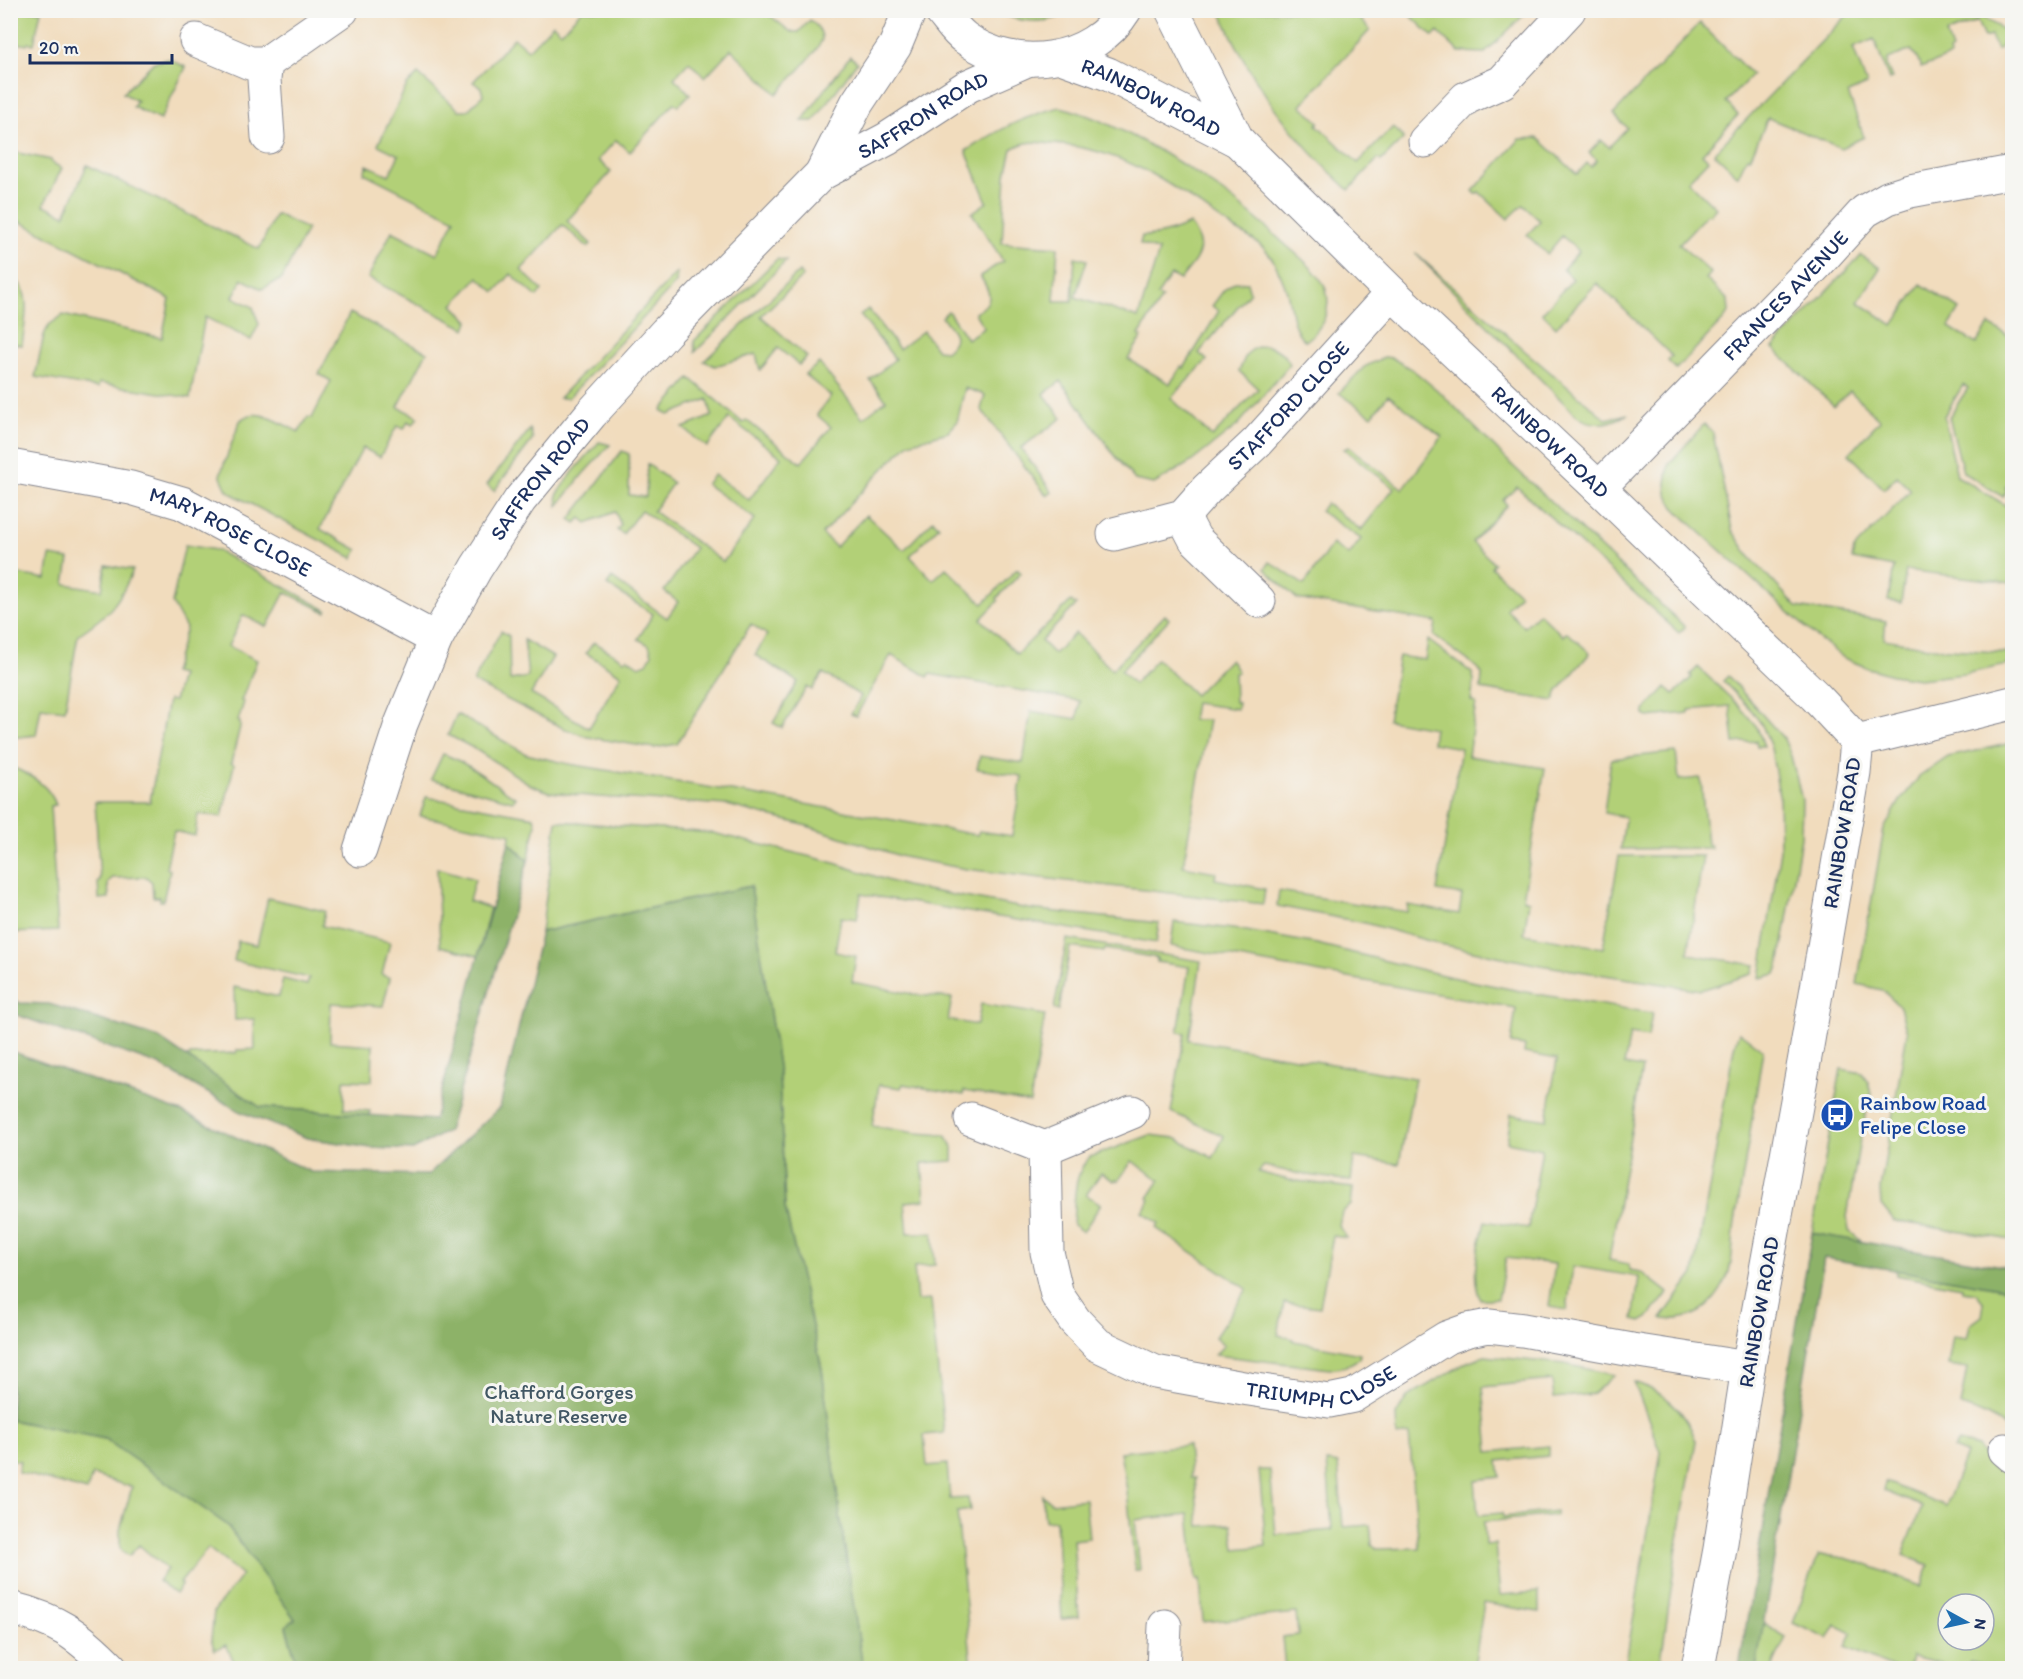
<svg xmlns="http://www.w3.org/2000/svg" width="2023" height="1679" viewBox="0 0 2023 1679" font-family="Itim,sans-serif">
  <rect width="100%" height="100%" fill="#f6f6f2"/>
  <filter id="ink" filterUnits="userSpaceOnUse"><feTurbulence type="fractalNoise" baseFrequency=".0167" numOctaves="2"/><feDisplacementMap in="SourceGraphic" scale="12" xChannelSelector="R" yChannelSelector="G"/><feConvolveMatrix kernelMatrix="1 2 1 2 8 2 1 2 1" color-interpolation-filters="sRGB"/></filter>
  <filter id="wash" filterUnits="userSpaceOnUse"><feTurbulence type="fractalNoise" baseFrequency=".008" numOctaves="4" result="noise"/><feDisplacementMap in="SourceGraphic" scale="24" xChannelSelector="R" yChannelSelector="G"/><feGaussianBlur stdDeviation="1.35" result="paint"/><feColorMatrix in="noise" values="0 0 0 0 0 0 0 0 0 0 0 0 0 0 0 0 0 1.4 0 .05"/><feComposite in="paint" operator="in"/></filter>
  <g filter="url(#wash)">
    <rect width="100%" height="100%" fill="#f1dcbd"/>
    <path fill="#b2d077" stroke="#66806a" stroke-width="1.5" fill-rule="evenodd" d="M11,10l30,1 -7,33 -6,-1 -1,2 -16,-3z
      M582,10l186,1v3l23,18h8l11,-12c6,5 12,10 12,19 -1,10 -37,46 -45,55l-46,-45 -26,28 -16,-15 -15,16 16,16 -12,12 -4,-3 -44,49 -14,-12 -18,20 13,12 -44,49 24,23 -3,3 -26,-22 -41,45 21,20 -5,7 -26,-23 -16,18 -17,-15 -25,28 16,16 -3,8 -98,-51 24,-47 45,23 18,-35 -91,-46 3,-8 22,10 10,-20 -21,-10 29,-60 11,-11 41,36h9l15,-15 -2,-7 -8,-6 41,-44 14,12 25,-26 8,8z
      M1852,10l120,1 37,22 -8,14 -4,3 -6,-14 -7,2 -7,-17 -31,13 6,16 -3,2 1,4 -27,11 -2,1 -5,-12 -5,-6 -23,9 -1,7 5,12 -3,2 -15,-41 -21,9 14,37 -19,8 16,44 -23,11 -73,-30 -18,40 -3,-1 -9,19 -24,-23z
      M995,11h76c-23,15 -52,12 -76,0z
      M1220,11h150l-9,9 9,10 -69,75 18,17 -2,3 41,38 35,-36 11,11 -23,23 -3,-2 -29,31c-59,-54 -97,-106 -129,-179z
      M1406,11h122l-43,42 -26,-1 -21,-20 -5,5z
      M1700,23l52,52 -26,27 12,13 -36,39 6,6 -20,21 28,27 -6,7 -3,-1 -28,30 32,29 -5,6 22,21 1,12 -5,7 -48,50 -8,-8 4,-5 -75,-73 -41,44 -14,-14 31,-34 -10,-10 16,-18 -17,-15 -15,18 -20,-19 13,-14 -17,-16 -15,14 -29,-27 -3,2 -3,-3 47,-52 18,-1 39,36 10,-11 4,4 6,-7 -8,-7 12,-13 8,7 18,-19 -13,-14z
      M850,56l7,6 -43,59h-12z
      M169,59l17,8 -26,53 -27,-13 4,-6 -14,-8 31,-31z
      M1060,107c29,7 54,19 80,33 57,30 99,62 147,106 11,9 35,30 39,44 6,20 -4,39 -20,51 -16,-10 -14,-38 -21,-55 -4,-10 -9,-23 -16,-32 -11,-14 -27,-20 -41,-29 -56,-40 -105,-77 -176,-81 -17,-2 -25,-4 -40,5l-6,26 -4,68 56,4 -4,54h18l3,-44 12,3 -12,37 63,21 21,-67 -19,-7 2,-8c17,1 33,-6 48,-12 19,27 7,33 -10,56l-9,-5 -14,21 5,2 -23,37 3,2 -14,22 42,25 11,-17 3,1 35,-57 -7,-5 12,-16 11,-8 12,1 3,9 -51,61 8,7 -36,38 41,39 46,-48 -19,-18c3,-5 5,-14 9,-18 15,-14 34,-5 42,11l-52,61 -47,37 -37,22 -19,-4 -22,-27 -52,-72 -17,13 18,24 -41,30 31,44 -5,4 -66,-87 4,-14 -20,-7 -8,34 -9,10 -39,11 -28,28 -59,63 14,13 30,-32 38,35 29,-30 6,6 -29,30 23,24 13,-12 37,36 34,-35 4,4 -24,25 1,3 -17,18 36,35 54,-53 5,4 -35,36 13,13 21,-21 37,37 53,-55 4,4 -48,52 13,13 23,-25 38,36 35,-36 8,13 -4,1 1,29h3l-1,7 -42,-6 -3,17h17l-26,146 33,6 -1,7 50,10 -2,15 -297,-35 -63,-12 -99,-32 -77,-20 -129,-8 -49,-5 -18,-7 -56,-36 -27,-14 9,-21 69,40 43,10 174,29 234,42 2,-4 33,5 10,-60 -45,-7 3,-13 43,7 8,-52 46,8 3,-18 -150,-27 -2,3 -37,-22 -35,61 -5,-2 10,-18 -38,-23 -11,17 -5,-3 -25,41 -9,-5 25,-41 -43,-27 12,-20 -16,-11 -74,120 -23,4 -66,-11 -23,-8 -92,-47 28,-51 8,5 1,44 18,-3 -4,-37 29,17 -22,37 58,34 32,-53 -35,-22 8,-11 30,18 3,-2 12,8 8,-3 5,-9 -3,-9 -11,-6 15,-25 -46,-29 5,-7 55,40 11,-16 -14,-11 31,-43 -54,-38 -18,24 -6,-4 4,-5 -6,-13 -28,11 -6,-5 -5,5 -6,-4 52,-68 7,3v41l17,2 1,-33 26,19 -20,28 70,51 32,-43 -49,-35 8,-9 35,25 32,-43 -52,-39 -22,29 -24,-19 29,-12 -4,-17 -39,16 -7,-5 28,-32 53,45 3,-3 55,43 30,-36 -14,-12 14,-19 -26,-21 14,-12 44,55 23,-18 -16,-20 25,-21 -35,-44 8,-6 31,40 24,-18 14,19 9,1c17,-14 6,-21 -4,-34l6,-6 19,28 17,-11 -9,-15c20,-11 16,-20 5,-37l23,-15 -31,-48 15,-11 -21,-51c32,-21 56,-34 94,-44z
      M13,152l38,8 1,3 10,5 -18,37 21,10 22,-50 172,84 17,-35 31,15 -25,50 -20,10 -20,-10 -9,18 20,10 6,17 -8,16 -46,-23 -15,81 -91,-15 -1,5 -63,-11 9,-42 5,-10 14,-10 99,23 8,-39 -159,-82 -1,-64z
      M1415,253l110,98 81,68 22,-5c-18,10 -34,14 -51,2z
      M1861,255l19,13 -22,34 35,23 28,-41 39,25 -11,18 27,17 13,-19 23,13v138l-7,12 3,1 -5,8 -40,-25 -14,-55 19,-29 -5,-3 -19,31 13,60 55,33v74l-106,-13 -5,33 -13,-2 6,-34 -42,-8 2,-10 57,-59 -14,-14 -13,13 -35,-35 31,-34 -30,-29 -16,15 -61,-58z
      M777,259l9,2 -91,91 -1,-11z
      M677,272l-1,11 -108,115h-9z
      M799,272l4,4 -42,40 46,41 -8,8 -21,-17 -18,22 -4,-16 -41,12 -11,-5z
      M10,274c24,16 15,47 12,71l-11,-2z
      M350,313l77,39 -29,55 20,10 -5,7 -5,-3 -4,8 -7,-3 -17,31 -17,-9 -43,81 38,21 -5,8 -121,-64 -5,-4 -7,-15 20,-54c15,-17 43,4 59,11l9,-15 4,1 19,-37 -12,-7z
      M1384,357l8,1 21,12 29,24 72,73 171,160 -6,6 -162,-146 -14,13 4,5 -35,37 22,21 -3,4 29,27 -14,15 18,18 15,-14 24,23 4,-4 23,21 -32,38 -4,10 -73,-12 1,-15 -4,-6 -44,-32 2,-14 -139,-23 -32,-30 5,-7 34,23 28,-41 17,11 12,-16 -41,-28 6,-8 35,27 33,-42 -50,-39 5,-2 54,42 39,-52 -54,-42 -16,21 -33,-23 25,-26z
      M1704,424l9,9 19,97 17,26 48,51 89,14 -2,18 50,9 78,5v11l-48,10 -45,5 -27,-4 -24,-7 -24,-10 -30,-23 -124,-112 -16,-16 -7,-13 -1,-11 3,-19z
      M530,429l3,10 -39,52 -7,-6z
      M599,442l11,3 -27,29 -25,32 -1,-11 16,-23z
      M185,545l31,5 111,60 -1,2 -41,-20 -18,35 -24,-12 -15,31 29,14 -16,41 3,1 -6,19 2,1v5l-9,36 3,2 -12,52 -24,-3 -3,22 -21,-5 -8,37 4,2 -7,31h-3v-4h-7l-1,-15 -6,-5 -34,1 -4,5 1,15 -10,1 -1,-17 2,-1 -5,-79h55l18,-102 6,1 7,-26 -8,-2 13,-45 -14,-25z
      M50,556l19,3 -4,25 37,6 4,-25 27,5c-14,34 -24,44 -55,65l-13,75 -24,-3 -5,28 -25,3v-165l35,6z
      M1428,640l44,33 2,7 -3,21 5,2 -8,53 77,12 -22,131 6,2 -5,33 79,14 16,-92h84l-15,98 67,11 -3,9 -51,16 -161,-25 -100,-21 -75,-21 -88,-17 2,-15 128,21 1,-7 51,9 3,-19 -25,-4 24,-143 -29,-5 2,-15 -46,-8 11,-64 26,4z
      M1698,667l41,39 18,21 7,19h-7l-1,-5 -22,2 -4,-37 -41,4v3l-41,4 -4,-2v-4l22,-24 8,7 18,-17 -2,-2z
      M1728,676l56,63 7,17 11,44 -1,38 -22,128 -3,8 -16,4 20,-128 -1,-55 -8,-47 -9,-23 -10,-14 -29,-30z
      M2012,743v497l-118,-19 -13,-16 -1,-16 27,-156 -7,-26 -18,-17 -25,-6 27,-155 16,-28 19,-24 29,-20z
      M1676,752l3,28 21,-2 1,2 6,65h3l1,3 -90,1 4,-32 -21,-4 7,-54z
      M443,754c26,9 49,29 73,44l-4,3 -81,-22z
      M11,767c19,7 38,18 45,38l-6,1 8,125 -47,2z
      M426,797l108,20 2,7 -8,37 -19,-19 2,-8 -91,-18z
      M557,821l156,12 115,28 77,25 124,23 130,14 -3,20 -295,-49 -4,25 -16,-2 -6,35 21,4 -4,26 66,13 34,3 -4,22 29,5 4,-21 64,11 -15,88 -66,-12 -1,4 -60,-11 -2,4 -22,-3 -7,41 44,7 29,2 8,12v14l-31,2 3,37 -20,2 3,31h25l2,32 -21,2 3,34 14,-1 13,133 -20,2 3,31 20,-2 3,35 18,-1 2,12 -13,2 15,156h-109l-23,-152 -18,-147 -37,-161 -6,-135 -28,-187 -210,46z
      M437,868l38,11 -6,22 21,7 -12,48 -38,-10z
      M268,898l57,13 -3,15 68,16 -8,33 8,3 -7,28 -52,-3 -1,39 43,3 -1,36 -28,-1v29l26,2v4l-110,-8 -72,-49 2,-3 46,-2 1,-3 18,-1 -1,-30 -19,1 -1,-33 45,10 4,-18 24,6 2,-7 -75,-17 4,-20 19,4z
      M1174,922l67,8 76,14 134,33 74,15 127,21 -4,24 -18,-3 -6,31 18,3 -33,192 20,4v6l12,2 27,21 -20,25 -7,4 -8,-2 6,-43 -66,-11 -6,44 -18,-3 6,-43 -49,-6 -8,41h-18c-10,-25 -1,-53 5,-78l43,7 14,-79 -35,-7 4,-28 36,6 10,-61 -33,-6 1,-7 -14,-2 5,-36 -345,-62z
      M1067,939l134,22 -12,79 226,38 -16,86 -45,-7 -3,24 -51,-7 -36,-8 -6,6 31,8 64,8 -2,17 -9,7 -3,14 8,12 -14,-2 -13,71 -36,-4 -6,32 16,4v2l66,13 -1,5 -13,7 -16,3 -115,-14 9,-10 -9,-8 32,-48 -91,-61 3,-5 -17,-11 8,-12 -2,-2 12,-18 -28,-19 -14,20 -2,-2 -2,2 -13,-8 -15,22 15,9 -18,28 -10,-7c2,-22 -1,-51 17,-68l60,-22 25,3 38,20 11,-22 -53,-24 14,-79 -7,-1 11,-65 -32,-5v-4l-52,-9 -1,3 -34,-5 -11,63 -5,-1z
      M1739,1032l24,18c-9,57 -18,115 -28,172 -3,19 -1,40 -9,58 -14,29 -34,42 -65,39l33,-45 40,-227z
      M1841,1069l21,4 6,9 3,12 -10,40 -14,83 2,14 15,12 -52,-10z
      M1896,1270l116,20v138l-2,2c-17,-11 -30,-19 -50,-24l7,-38 -19,-3 5,-29 14,2 3,-13 12,-9 2,-13 -8,-10 -14,-2v-4l-66,-12z
      M1485,1356l80,8 49,11 -21,19 -39,4 -2,-18 -69,7 6,65 60,-6v10l-51,5 2,16 -25,3 3,35 24,-2 1,4 53,-6v4l-72,7 1,23 10,-1 5,51 39,-3v20l-55,-9 -10,64 9,1h-198l-3,-31 16,-2 -2,-22 -93,9 -3,-42h-4l-7,-66 -54,6 5,50h-5l-8,-80 -7,-38 68,-7 3,33h4l4,48 33,-2 3,25 31,-3 -7,-76h11l6,65 56,-5 -5,-68 11,2 5,63 27,-2 2,19 5,5 42,-1 -10,-114 -12,2 -1,-21 11,-18 62,-36z
      M1634,1382c32,11 51,27 62,59l-18,98 -18,129h-35l36,-216z
      M10,1420l95,19 122,86 68,94 -9,8 12,41h-61l-11,-23 -11,5 -4,-10 3,-29 28,-36 -34,-27 -28,35 2,1 -7,10 -17,-13 9,-12 -28,-24 -10,11 -9,-7v-19l12,-43 -40,-12 -5,16 -69,-19 2,-11 -9,-1z
      M1958,1442l20,5 9,12 -1,3 8,7 3,-2 15,13v188h-12l-30,-7 -2,7h-27v-5l-30,-7 -3,12h-15l-47,-21 6,-14 -16,-8 -8,14 -35,-16 25,-67c36,-2 69,19 103,30l8,-21 -26,-10 19,-49 -38,-15 2,-9 60,24 20,-52 -13,-5zM1948,1604h36v36h-36z
      M1042,1495l10,8 33,-4 4,39 -16,2 6,77 -17,2 -6,-99 -11,1z
      M1763,1623l23,14 -14,31h-16z"/>
    <path fill="#8db268" stroke="#547063" stroke-width="1.5" d="M509,842l19,19 -80,270 -35,19 -42,-2 -64,-10 -66,-26 -82,-47 -148,-52v-16l9,6 29,1 110,34 101,69 174,13z
      M751,886l28,187 6,135 37,161 18,147 23,152h-565l-12,-42 9,-7 -68,-94 -122,-86 -94,-19v-369l171,61 129,60 117,3 72,-68 41,-175z
      M1812,1233l200,35v22l-188,-32 -68,410h-17z"/>
  </g>
  <g filter="url(#ink)">
    <g fill="none" stroke-linecap="round" stroke-linejoin="round">
      <defs>
        <g id="minor">
          <path d="M196,40l54,23h16"/>
          <path d="M268,137l-4,-58 2,-16 76,-53"/>
          <path d="M1425,141l41,-43 36,-16 67,-72"/>
          <path id="s1" d="M821,174l66,-35 81,-53 59,-26"/>
          <path id="s2" d="M10,466l121,22 51,15 254,136"/>
          <path id="s3" d="M1599,488l218,-224 48,-53 23,-13 22,-7 102,-19"/>
          <path d="M1183,516l12,23 64,62"/>
          <path id="s4" d="M1114,534l69,-18 24,-27 50,-47 135,-149"/>
          <path d="M1857,741l155,-38"/>
          <path id="s5" d="M360,850l41,-126 35,-85 40,-71 44,-68 71,-86 75,-82 155,-158 36,-71 38,-57 15,-36"/>
          <path d="M971,1119l74,29 87,-36"/>
          <path id="s6" d="M1045,1148l2,104 10,43 18,26 23,24 57,27 94,17 80,12 24,-5 93,-58 22,-8 21,-4 34,4 109,20 116,18"/>
          <path d="M2005,1450l7,6"/>
          <path d="M10,1608c47,12 68,26 101,60"/>
          <path d="M1163,1668l2,-42"/>
        </g>
        <g id="tertiary">
          <path d="M940,10c8,9 15,21 25,28 49,36 127,26 160,-28"/>
          <path d="M1172,10l66,131"/>
          <path id="s7" d="M1061,57l47,17 130,67 154,152 207,195 216,208 42,45 -3,31 -47,274 -59,322 -28,181 -22,119"/>
        </g>
      </defs>
      <use href="#minor" stroke="#86868e" stroke-width="35"/>
      <use href="#tertiary" stroke="#86868e" stroke-width="35"/>
      <use href="#minor" stroke="#fff" stroke-width="33"/>
      <use href="#tertiary" stroke="#fff" stroke-width="33"/>
    </g>
  </g>
  <defs>
    <symbol id="bus-disc" viewBox="-11 -11 22 22"><circle r="9.5" fill="#1a4fb4" stroke="#f6f6f2"/><path d="M-5-6H5V4H4V6H2V4H-2V6H-4V4H-5ZM-3.5-4V0h7V-4ZM-3.5 1.2v1.5H-2V1.2ZM2 1.2v1.5H3.5V1.2Z" fill="#fff"/></symbol>
  </defs>
  <g fill-rule="evenodd">
    <use href="#bus-disc" x="1818" y="1096" width="38" height="38"/>
  </g>
  <g text-anchor="middle" stroke-width="6" stroke-linejoin="round" paint-order="stroke">
    <g font-size="21" fill="#1b2f5e" stroke="#f6f6f2">
      <text dy="7" stroke="none"><textPath href="#s7" startOffset="99">RAINBOW ROAD</textPath></text>
      <text dy="7" stroke="none"><textPath href="#s1" startOffset="118">SAFFRON ROAD</textPath></text>
      <text dy="7" stroke="none"><textPath href="#s3" startOffset="268">FRANCES AVENUE</textPath></text>
      <text dy="7" stroke="none"><textPath href="#s4" startOffset="224">STAFFORD CLOSE</textPath></text>
      <text dy="7" stroke="none"><textPath href="#s7" startOffset="630">RAINBOW ROAD</textPath></text>
      <text dy="7" stroke="none"><textPath href="#s5" startOffset="416">SAFFRON ROAD</textPath></text>
      <text dy="7" stroke="none"><textPath href="#s2" startOffset="232">MARY ROSE CLOSE</textPath></text>
      <text transform="translate(1842 833) rotate(-81)" y="7">RAINBOW ROAD</text>
      <text transform="translate(1759 1312) rotate(-80)" y="7">RAINBOW ROAD</text>
      <text dy="7" stroke="none"><textPath href="#s6" startOffset="447">TRIUMPH CLOSE</textPath></text>
    </g>
    <g font-size="21" fill="#164399" stroke="#f6f6f2" text-anchor="start">
      <text x="1860" y="1110">Rainbow Road<tspan x="1860" dy="24">Felipe Close</tspan></text>
    </g>
    <g font-size="21" fill="#415764" stroke="#f6f6f2">
      <text x="559" y="1399">Chafford Gorges<tspan x="559" dy="24">Nature Reserve</tspan></text>
    </g>
  </g>
  <rect width="2023" height="1679" fill="none" stroke="#f6f6f2" stroke-width="36"/>
  <g transform="translate(1966 1622) rotate(98)"><circle r="28" fill="#f6f6f2" stroke="#9ea6b7" stroke-width="1.5"/>
  <path d="M0-4.5L10 22L0 15L-10 22Z" fill="#1f6fb2"/>
  <text y="-9" font-size="16" font-weight="bold" text-anchor="middle" fill="#1b2f5e">N</text>
  </g>
  <path d="M30 54v9h142v-9" fill="none" stroke="#1b2f5e" stroke-width="3"/>
  <text x="39" y="54" font-size="18" fill="#1b2f5e" stroke="#f6f6f2" stroke-width="4.5" paint-order="stroke">20 m</text>
</svg>
